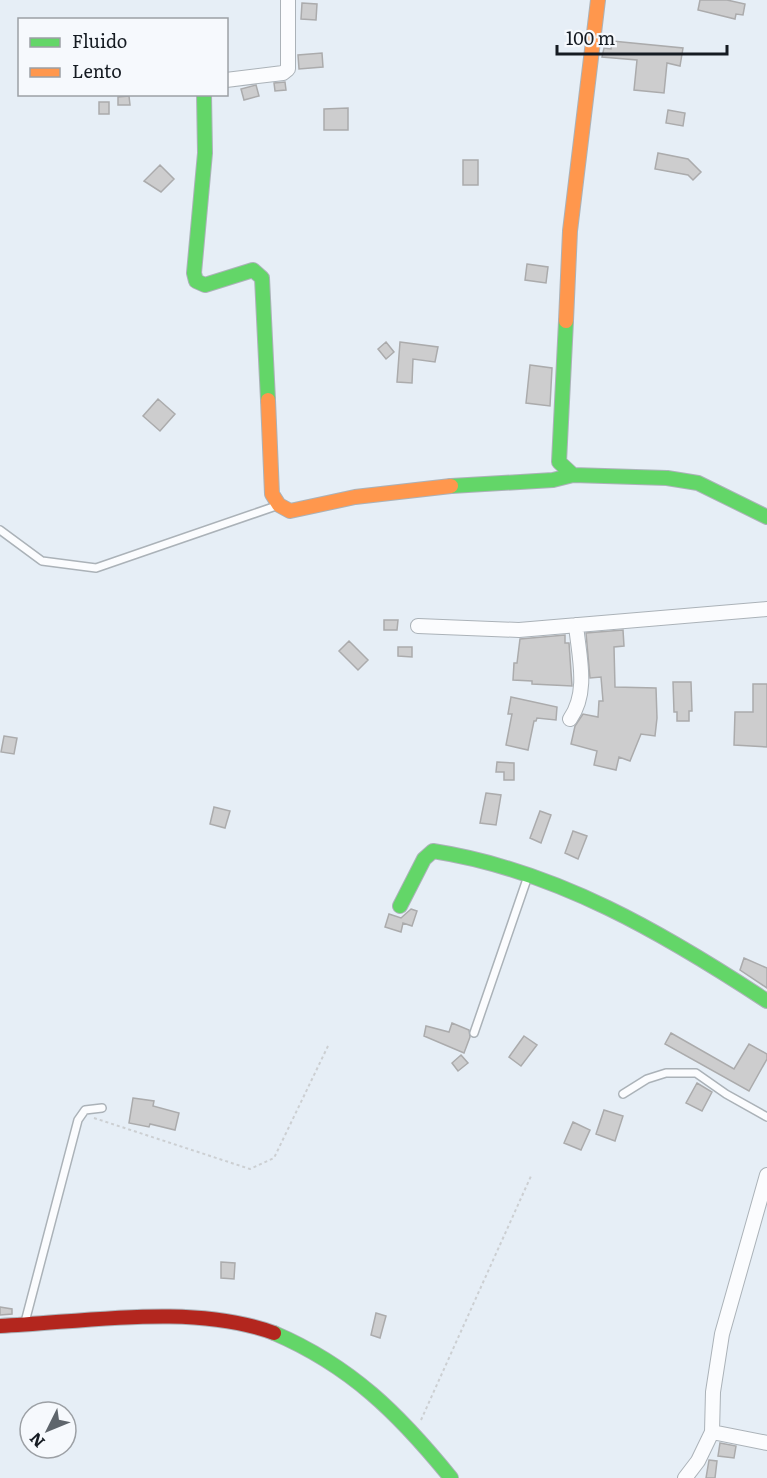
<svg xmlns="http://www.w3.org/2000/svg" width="767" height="1478" viewBox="0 0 767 1478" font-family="Literata,serif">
  <rect width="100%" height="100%" fill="#e6eef6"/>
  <path fill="#cdcdce" stroke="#ababac" stroke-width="1.5" d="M700,0h27l18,4 -2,11 -7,-1 -1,5 -37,-9z
    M302,3l15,1 -1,16 -15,-1z
    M612,41l71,7 -3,18 -13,-3 -3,30 -30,-3 3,-30 -35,-3 2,-9 7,1z
    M322,53l1,14 -24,2 -1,-14z
    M285,82l1,8 -11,1 -1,-8z
    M256,85l3,11 -15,4 -3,-11z
    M129,96l1,9h-12v-8z
    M99,102h10v12h-10z
    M348,108v22h-24v-21z
    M668,110l17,3 -2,13 -17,-3z
    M658,153l30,6 13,13 -8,8 -5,-5 -33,-6z
    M463,160h15v25h-15z
    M160,165l14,14 -13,13 -17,-11z
    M527,264l21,3 -2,16 -21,-3z
    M386,342l8,10 -8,7 -8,-10z
    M400,342l38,5 -3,15 -22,-3 -1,24 -15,-1z
    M530,365l22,3 -2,38 -24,-3z
    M158,399l17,15 -15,17 -17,-15z
    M384,620h14l-1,10h-13z
    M623,630l1,16 -10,1 1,40 41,1 1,30 -2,18 -14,-2 -11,27 -11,-4 -3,13 -22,-5 3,-14 -26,-7 4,-18 8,-12 15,3 1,-16h4l-2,-24 -11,1 -4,-45z
    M565,635v8h4l3,43 -40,-2v-3l-19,-1 1,-17h3l3,-24z
    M349,641l19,19 -10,10 -19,-19z
    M398,647h14v10l-14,-1z
    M673,682h18l1,29h-3v10h-12v-9h-3z
    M753,684h14v63l-33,-2 1,-33h18z
    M511,697l46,10 -1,13 -19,-2 -1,3h-2l-6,29 -22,-5 6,-31h-4z
    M4,736l13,2 -3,16 -13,-2z
    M497,762l17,1v17h-10v-8h-8z
    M486,793l15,2 -5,30 -16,-2z
    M214,807l16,4 -5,17 -15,-4z
    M540,811l11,4 -10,28 -11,-5z
    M573,831l14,5 -9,23 -13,-6z
    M411,909l6,2 -5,15 -9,-3 -2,9 -16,-5 4,-13 12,4z
    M744,958l23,10v20l-27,-18z
    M452,1023l17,7 1,7 -6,16 -40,-17 2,-10 23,6z
    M671,1033l63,36 15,-25 18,10v5l-18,32 -84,-47z
    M524,1036l13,9 -16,21 -12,-9z
    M461,1055l7,8 -10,8 -6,-8z
    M697,1083l15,9 -10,19 -16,-8z
    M133,1098l21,3 -1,5 26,7 -4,17 -25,-6 -1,3 -20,-4z
    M604,1110l19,6 -8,25 -19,-7z
    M573,1122l17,8 -9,20 -17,-7z
    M221,1262l14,1 -1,16 -13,-1z
    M0,1307l12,2v5l-12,1z
    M376,1313l10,3 -6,22 -9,-3z
    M720,1443l16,3 -2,12 -16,-2z
    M709,1460l8,1 -2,17h-9z"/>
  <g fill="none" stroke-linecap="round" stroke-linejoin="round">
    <defs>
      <path id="lane" d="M0,530l42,31 54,7 183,-63
        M474,1033l53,-154
        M623,1094l24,-15 19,-6h30l30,21 41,23
        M25,1322l53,-202 7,-10 17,-2"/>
      <path id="street" d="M226,80l57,-7 5,-4v-69
        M418,626l101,4 248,-21
        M570,719c19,-27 9,-62 6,-94
        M712,1432l55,11
        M685,1478l13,-17 14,-29 1,-40 9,-58 45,-159"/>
      <path id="fast" d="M204,94l1,59 -11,120 2,8 9,4 48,-15 9,8 6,122
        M566,321l-7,141 14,13 94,3 31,5 69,34
        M451,486l102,-6 20,-5
        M400,906l24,-47 9,-8c123,19 232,83 334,150
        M274,1333c77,33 125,81 177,145"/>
      <path id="slow" d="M566,321l4,-90 28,-231
        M268,400l4,94 7,11 11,6 65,-14 96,-11"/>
      <path id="jam" d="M0,1326c86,-4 192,-23 274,7"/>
    </defs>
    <use href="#lane" stroke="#abb2b8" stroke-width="10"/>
    <use href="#street" stroke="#abb2b8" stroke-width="16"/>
    <use href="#fast" stroke="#abb2b8" stroke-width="16"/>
    <use href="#slow" stroke="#abb2b8" stroke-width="16"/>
    <use href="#jam" stroke="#abb2b8" stroke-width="16"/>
    <path stroke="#cccfd2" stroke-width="2" stroke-dasharray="3 3" stroke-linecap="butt" d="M94,1118l156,51 24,-11 54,-112
      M421,1420l110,-244"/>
    <use href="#lane" stroke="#fbfcfe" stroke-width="7"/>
    <use href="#street" stroke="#fbfcfe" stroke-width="14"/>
    <use href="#fast" stroke="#63d668" stroke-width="14"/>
    <use href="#slow" stroke="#ff974d" stroke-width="14"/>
    <use href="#jam" stroke="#b3261e" stroke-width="14"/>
  </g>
  <rect x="18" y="18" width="210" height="78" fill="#f6f9fd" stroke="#9ca0a5" stroke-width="1.5"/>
  <rect x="30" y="38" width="30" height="9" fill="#63d668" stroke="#9ca0a5" stroke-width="1.5"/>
  <text x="72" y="48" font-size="18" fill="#151b22">Fluido</text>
  <rect x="30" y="68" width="30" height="9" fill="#ff974d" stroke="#9ca0a5" stroke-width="1.5"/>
  <text x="72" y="78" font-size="18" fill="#151b22">Lento</text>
  <g transform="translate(48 1430) rotate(227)"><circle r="28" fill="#f6f9fd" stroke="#9ca0a5" stroke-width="1.5"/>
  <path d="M0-4.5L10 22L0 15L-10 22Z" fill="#5e656c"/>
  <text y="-9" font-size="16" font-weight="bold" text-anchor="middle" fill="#151b22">N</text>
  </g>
  <path d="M557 45v9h170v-9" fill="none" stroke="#151b22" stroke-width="3"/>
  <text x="566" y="45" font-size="18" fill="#151b22" stroke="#f6f9fd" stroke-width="4.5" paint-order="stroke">100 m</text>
</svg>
